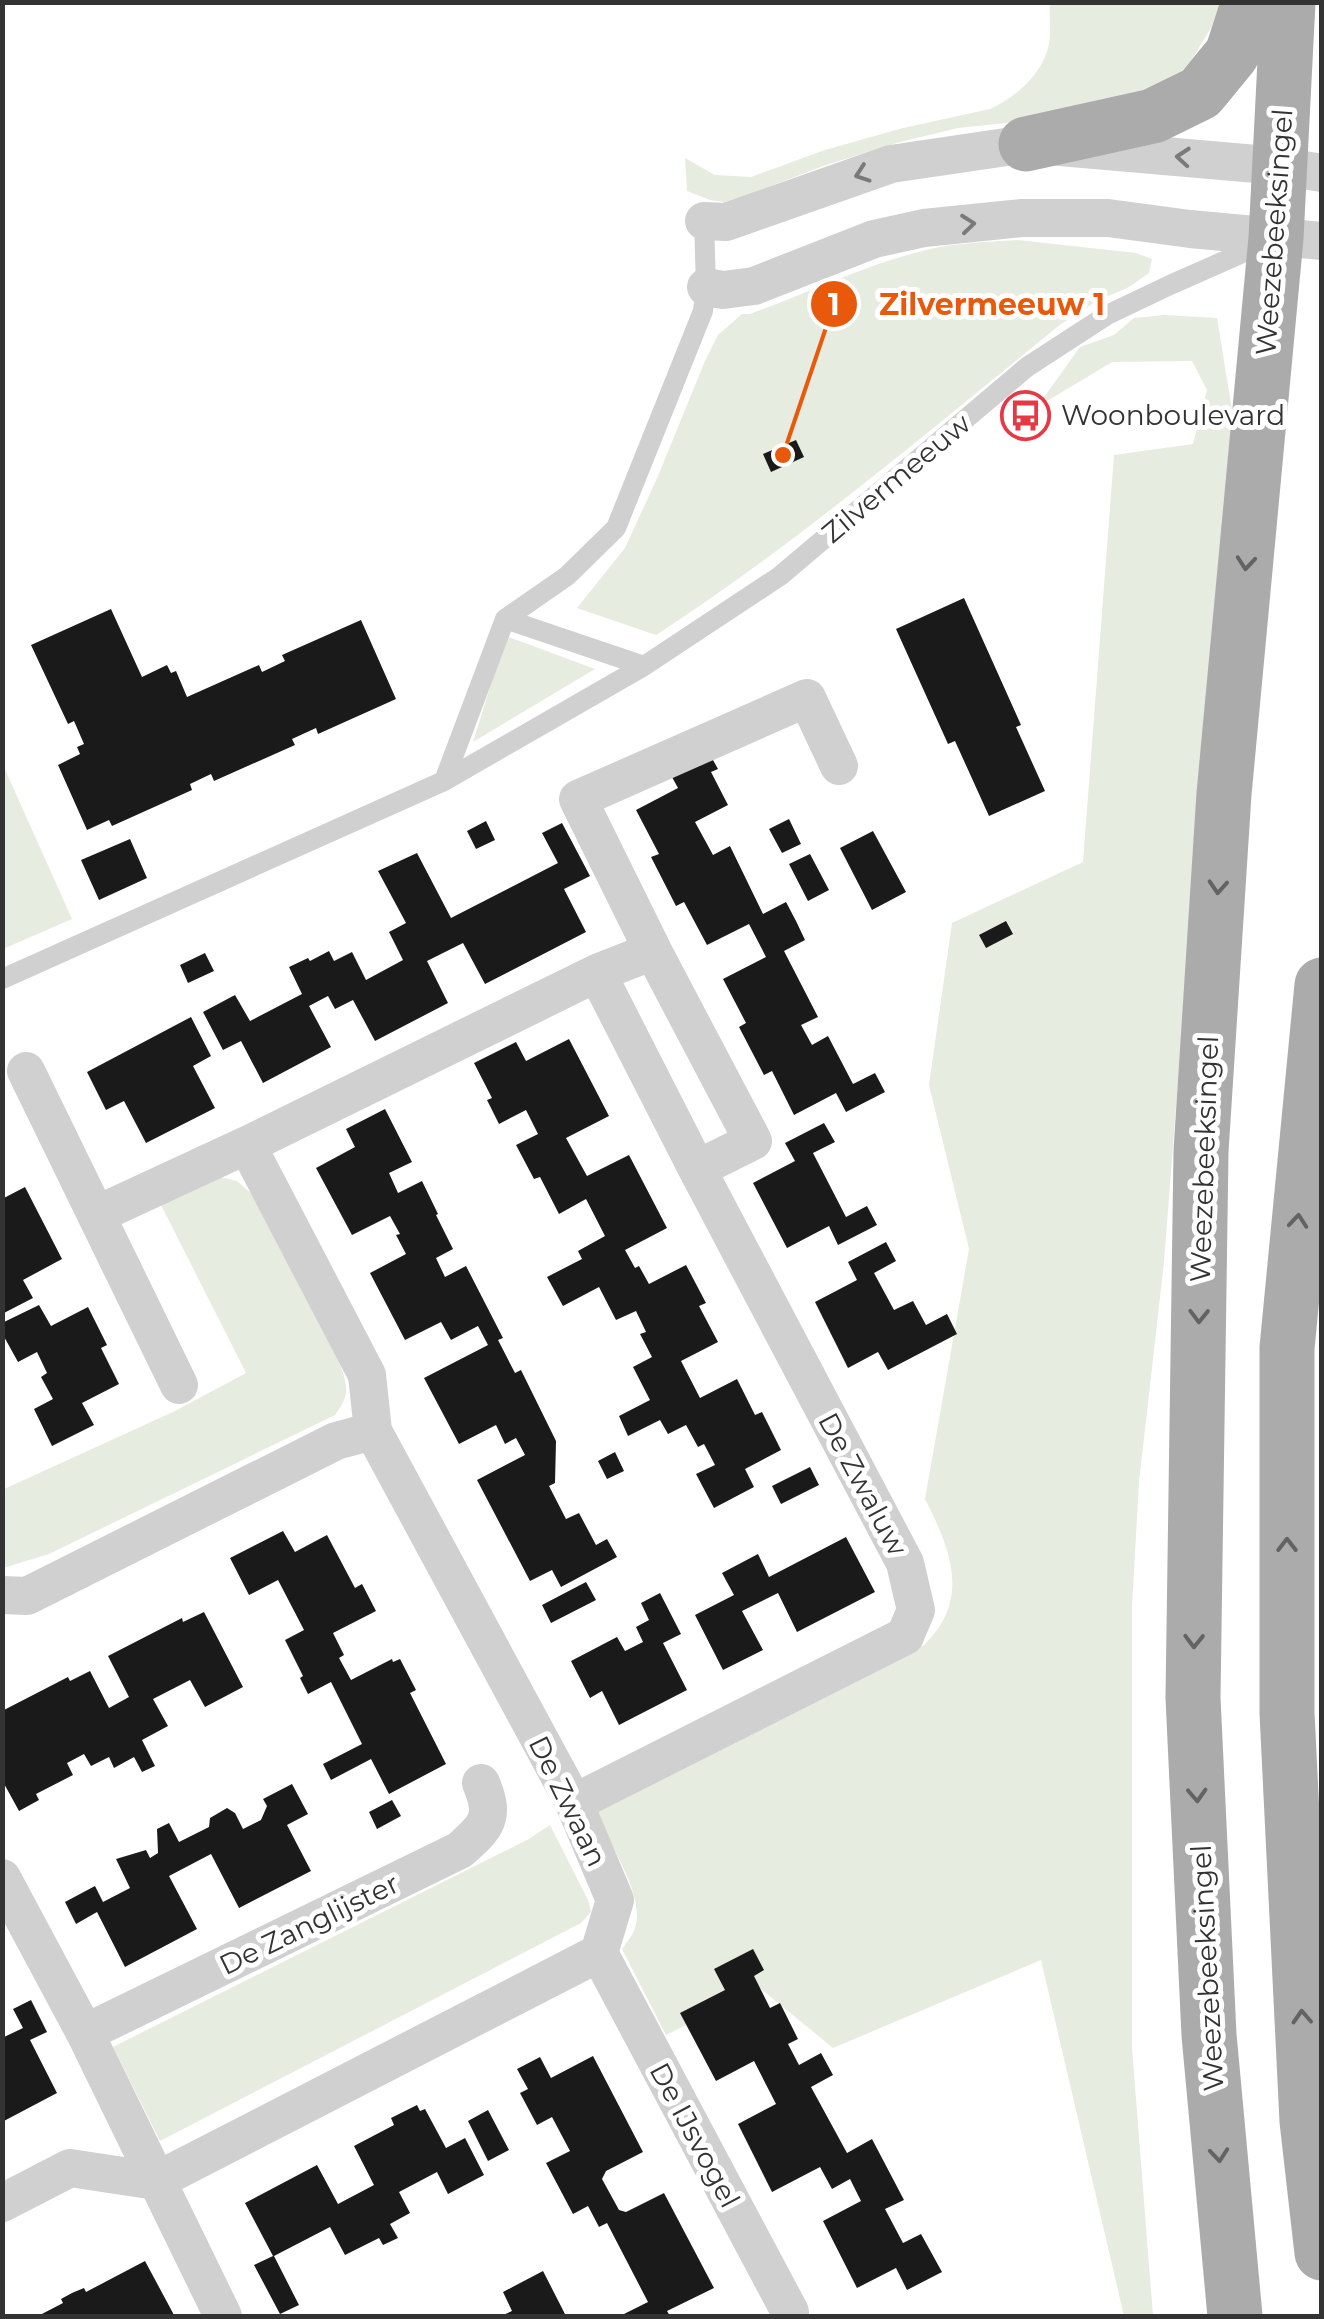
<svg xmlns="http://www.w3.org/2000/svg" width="1324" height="2319" viewBox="0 0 1324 2319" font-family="Montserrat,sans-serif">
  <rect width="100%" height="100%" fill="#fff"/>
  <path fill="#e6ecdf" d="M1050,3h171l-10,25 -19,31 -19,22 -100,35 -115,12 -58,14 -77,24 -73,28 -26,8 -14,-2 -23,-9 -2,-33 30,17 36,2 74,-27 78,-22 87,-19c26,-12 53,-35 59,-65 2,-13 0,-28 1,-41z
    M1018,240l118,13 16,6 -3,14 -20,14 -32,14 -36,23c-133,108 -261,217 -405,311l-79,-27 48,-60 33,-72 47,-115 13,-26 24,-21h8c56,-20 110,-47 168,-62 32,-9 67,-10 100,-12z
    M1165,315l52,3 16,98 -18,188 -51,658 -25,220 -7,124v442l21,268h-29l-83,-356 -208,88 -73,-60 -94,47 -44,-86c4,-6 11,-14 13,-21 11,-33 -28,-89 -43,-119l332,-164c47,-45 27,-95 1,-146l44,-250 -40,-164 23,-162 131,-61 31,-407 79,-11 14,-54 -15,-29 -80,1 -75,45 43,-60 34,-12 20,-17z
    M506,636l89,33 -122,73z
    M3,765l69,154 -69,30h-1z
    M220,1177l17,4 22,19 81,164c8,23 10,31 -5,51l-286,139 -46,14 -1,-78 173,-79 71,-38 -86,-170z
    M550,1825l38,75 3,12 -10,11 -421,218 -47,-94 416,-208z"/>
  <path fill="#1a1a1a" d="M796,440l8,17 -33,15 -8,-18z
    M964,598l57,127 -5,2 29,64 -56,25 -34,-75 -7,3 -52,-115z
    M111,609l31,68 25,-12 4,8 5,-2 11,26 72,-32 3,7 23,-11 -3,-6 79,-35 35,79 -78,35 -2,-6 -24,11 3,6 -81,36 -3,-7 -21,10 2,6 -80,36 -3,-6 -22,10 -29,-65 22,-11 -3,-7 7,-3 -10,-23 -6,3 -37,-79z
    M708,751l10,18 -7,3 17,33 -33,17 18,33 17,-9 33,68 23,-12 10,19 9,19 -21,11 34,66 -17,8 11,20 16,-9 25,48 22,-11 10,19 -39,20 -10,-19 -42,22 -22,-44 -8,4 -25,-48 7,-4 -23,-44 43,-22 -17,-33 -42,21 -23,-43 -8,4 -25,-49 8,-3 -23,-44 42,-22 -11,-20z
    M789,819l12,25 -19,9 -13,-24z
    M486,821l9,19 -19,9 -9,-18z
    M562,823l28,53 -26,13 22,43 -101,52 -22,-41 -36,18 21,42 -73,38 -22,-41 -18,9 -7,-13 -19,10 22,41 -68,36 -22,-42 -18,9 -20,-38 32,-17 15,26 52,-27 -13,-27 19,-9 2,3 19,-10 5,10 18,-9 14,28 37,-20 -14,-28 17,-9 -28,-52 39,-18 34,65 107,-55 -16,-30z
    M873,831l33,61 -34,18 -32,-62z
    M130,839l17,39 -48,22 -18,-40z
    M810,854l19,36 -21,11 -19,-37z
    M1006,921l7,13 -27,14 -7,-13z
    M205,953l9,18 -26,12 -8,-18z
    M191,1017l20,39 -18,10 22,42 -69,35 -22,-42 -18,9 -19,-38z
    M569,1039l40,77 -43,22 21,38 42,-21 38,73 -42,22 10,18 4,-2 10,18 37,-19 20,38 -7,3 19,36 -37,19 19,37 37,-19 18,36 7,-3 19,38 -36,19 9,18 -40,21 -18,-34 19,-9 -11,-21 -6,3 -12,-22 -18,9 -8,-14 -32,16 -9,-20 31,-16 -17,-33 19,-10 -12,-23 6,-2 -10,-21 -20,9 -17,-33 -36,19 -16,-29 35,-18 -4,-8 27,-15 -19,-37 -27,15 -19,-37 -6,2 -18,-34 22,-11 -12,-24 -27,14 -12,-24 5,-2 -18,-35 42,-21 10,19z
    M385,1109l27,53 -23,11 9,20 24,-12 16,33 -2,1 17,34 -17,9 9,19 21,-11 37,72 -5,2 17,33 6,-3 35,71 -1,42 -6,3 17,33 13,-6 17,32 11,-6 10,18 -56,30 -9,-17 -22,11 -53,-101 48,-25 -9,-17 -11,6 -9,-19 -37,19 -35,-66 64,-33 -10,-19 -27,14 -10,-18 -36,18 -35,-67 36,-19 -10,-19 4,-1 -10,-18 -38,19 -36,-67 39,-21 -9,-18z
    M824,1123l11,19 -22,11 33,64 21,-11 10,19 -39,20 -9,-19 -42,22 -34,-65 42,-22 -10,-18z
    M25,1187l37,72 -39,21 10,18 -31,16v-115z
    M886,1242l10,19 -22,12 20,37 19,-9 13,24 21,-11 10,20 -69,36 -10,-18 -30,16 -33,-66 42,-22 -9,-18z
    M39,1305l12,21 37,-19 19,38 -6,3 18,36 -37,19 12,22 -42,21 -18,-37 19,-10 -12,-22 6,-4 -10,-21 -19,10 -16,-29v-10z
    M615,1452l9,19 -17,8 -9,-18z
    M810,1467l9,18 -38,19 -9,-18z
    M283,1531l12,21 32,-17 28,53 7,-4 14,27 -43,22 11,22 -5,3 12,22 41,-21 1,3 7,-3 16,31 -6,3 36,71 -57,30 -18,-35 -40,21 -8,-16 39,-20 -31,-62 -23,12 -8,-16 3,-2 -18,-36 19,-10 -26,-50 -29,15 -19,-37z
    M846,1537l29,55 -78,40 -19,-39 -36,18 21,39 -40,20 -28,-55 39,-20 -12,-22 36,-19 11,23z
    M586,1582l10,18 -45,23 -9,-18z
    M660,1593l21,41 -18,9 24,47 -68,35 -17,-34 -12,7 -19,-37 46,-24 8,14 18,-9 -7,-15 13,-7 -8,-17z
    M204,1612l39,75 -38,20 -15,-27 -37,19 15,27 -26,14 13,26 -13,6 -8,-15 -20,11 -5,-11 -18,9 -7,-12 -17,9 6,12 -37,19 3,6 -20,11 -17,-31v-69l66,-34 2,4 20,-10 19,37 20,-11 -21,-41 74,-38 1,4z
    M292,1784l16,30 -21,11 24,46 -72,37 -28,-54 -42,22 28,53 -72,38 -28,-55 -21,12 -11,-22 30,-16 8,16 27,-14 -14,-29 30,-9 4,8 8,-5 -1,-24 12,-6 10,19 30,-15 1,-9 17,-10 8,5 8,16 18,-9 6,-14 -4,-7z
    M392,1800l9,16 -24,13 -8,-17z
    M753,1949l11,21 -10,6 16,32 10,-5 18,36 -10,5 11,21 22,-12 12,22 -22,12 36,66 25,-14 32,61 -19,9 18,34 18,-9 21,38 -35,18 -11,-22 -39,20 -34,-67 38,-20 -11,-22 -18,10 -12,-22 -48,25 -34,-68 38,-20 -22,-43 -38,20 -36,-68 45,-23 -11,-21z
    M31,2000l16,32 -17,8 27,53 -55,29v-84l21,-10 -10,-19z
    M593,2056l50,96 -37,19 -4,8 17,31 7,2 38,-19 50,95 -47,23 3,5h-50l28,-14 -41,-79 -8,4 -11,-21 -15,8 -27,-51 24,-12 -18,-34 -15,8 -17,-32 8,-4 -11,-20 23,-12 11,21z
    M417,2105l3,6 5,-2 21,39 19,-10 19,37 -36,19 -11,-22 -38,20 11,21 -20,11 8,14 -15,7 -4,-7 -34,17 -15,-28 -56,29 25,49 -19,9 -26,-49 19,-9 -28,-53 72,-38 21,39 36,-19 -20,-39 40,-21 -3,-7z
    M488,2110l21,40 -21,11 -20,-40z
    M145,2261l29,54 -136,1 25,-13 -2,-4 11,-6 12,-5 2,4z
    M543,2271l23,45h-65l11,-5 -9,-19z"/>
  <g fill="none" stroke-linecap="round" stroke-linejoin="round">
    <path stroke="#d0d0d0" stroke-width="20" d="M505,619l139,47
      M444,781l61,-162 62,-43 49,-48 87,-217 3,-24 -2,-66
      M2,979l442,-198 200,-115 136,-90 247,-209 80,-52 63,-30 95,-42"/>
    <path stroke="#d0d0d0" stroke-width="38" d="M704,221l22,1 165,-58 135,-20 254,22 42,7
      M706,287l17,3 31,-4 120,-47 50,-11 98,-10h86l82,11 132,12
      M653,951l100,190 -56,28
      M26,1071l153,314
      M247,1145l120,230 6,56
      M96,1215l151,-70 350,-172 56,-22 -75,-152 229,-101 32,68
      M2,1595l25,1 309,-155 37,-10 201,372 41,97 -16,53 -443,228 -86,-13 -68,35
      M574,1803l331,-167 11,-26 -11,-47 -208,-394 -100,-196
      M2,1878l83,155 138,283
      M599,1953l191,359v4
      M85,2033l375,-183c26,-23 36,-32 21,-67"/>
    <path stroke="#ababab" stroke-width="55" d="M1026,144l127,-28 47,-23 32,-39 17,-52
      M1322,985l-35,363v365l20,408 15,132
      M1235,2316l-26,-281 -16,-337 8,-547 23,-357 52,-556 12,-236"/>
  </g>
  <defs><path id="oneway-chevron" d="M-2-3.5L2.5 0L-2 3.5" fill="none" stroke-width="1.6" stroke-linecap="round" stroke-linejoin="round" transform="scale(2.5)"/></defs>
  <g stroke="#7a7a7a">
    <use href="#oneway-chevron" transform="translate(1183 157) rotate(-175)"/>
    <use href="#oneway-chevron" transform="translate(862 174) rotate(161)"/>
    <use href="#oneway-chevron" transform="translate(968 224) rotate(-6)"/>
  </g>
  <g stroke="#636363">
    <use href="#oneway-chevron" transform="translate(1246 563) rotate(95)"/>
    <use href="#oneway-chevron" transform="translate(1218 887) rotate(94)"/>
    <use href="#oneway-chevron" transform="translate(1298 1221) rotate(-85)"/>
    <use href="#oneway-chevron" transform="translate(1199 1316) rotate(91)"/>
    <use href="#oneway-chevron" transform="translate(1287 1545) rotate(-90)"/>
    <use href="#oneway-chevron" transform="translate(1194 1641) rotate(91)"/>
    <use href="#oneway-chevron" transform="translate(1197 1795) rotate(87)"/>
    <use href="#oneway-chevron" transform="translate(1302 2017) rotate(-93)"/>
    <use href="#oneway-chevron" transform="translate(1219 2155) rotate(85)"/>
  </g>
  <defs>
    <symbol id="bus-ring" viewBox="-11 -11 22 22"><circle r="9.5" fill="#fff" stroke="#e63946" stroke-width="1.5"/><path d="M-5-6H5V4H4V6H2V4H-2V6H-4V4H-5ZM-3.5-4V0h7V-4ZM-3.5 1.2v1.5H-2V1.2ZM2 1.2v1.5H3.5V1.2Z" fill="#e63946"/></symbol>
  </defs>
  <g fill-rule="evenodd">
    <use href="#bus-ring" x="998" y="388" width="55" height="55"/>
  </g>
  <g text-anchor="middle" stroke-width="10" stroke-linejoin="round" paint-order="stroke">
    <g font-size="28" fill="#333" stroke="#fff">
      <text transform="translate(1274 232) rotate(-86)" y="10">Weezebeeksingel</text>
      <text transform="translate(896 478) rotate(-40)" y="10">Zilvermeeuw</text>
      <text transform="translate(1204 1159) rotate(-88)" y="10">Weezebeeksingel</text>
      <text transform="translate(863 1484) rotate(62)" y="10">De Zwaluw</text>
      <text transform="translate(568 1801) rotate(64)" y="10">De Zwaan</text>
      <text transform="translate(309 1924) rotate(-26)" y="10">De Zanglijster</text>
      <text transform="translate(1207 1968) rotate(-93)" y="10">Weezebeeksingel</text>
      <text transform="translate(695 2135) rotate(62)" y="10">De IJsvogel</text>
    </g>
    <g font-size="28" fill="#333" stroke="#fff" text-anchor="start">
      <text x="1061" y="425">Woonboulevard</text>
    </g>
  </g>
  <path fill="none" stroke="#e8590c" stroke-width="4" d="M783 455L834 304"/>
  <g fill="#e8590c" stroke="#fff" stroke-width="4">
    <circle cx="783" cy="455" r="10"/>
    <circle cx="834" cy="304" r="25"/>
  </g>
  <g font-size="30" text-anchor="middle" font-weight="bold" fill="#fff">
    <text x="834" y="315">1</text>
  </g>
  <g font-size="30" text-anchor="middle" font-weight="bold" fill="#e8590c" stroke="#fff" stroke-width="10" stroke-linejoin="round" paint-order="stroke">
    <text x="992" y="315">Zilvermeeuw 1</text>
  </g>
  <rect width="1324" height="2319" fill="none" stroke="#333333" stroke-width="10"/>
</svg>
